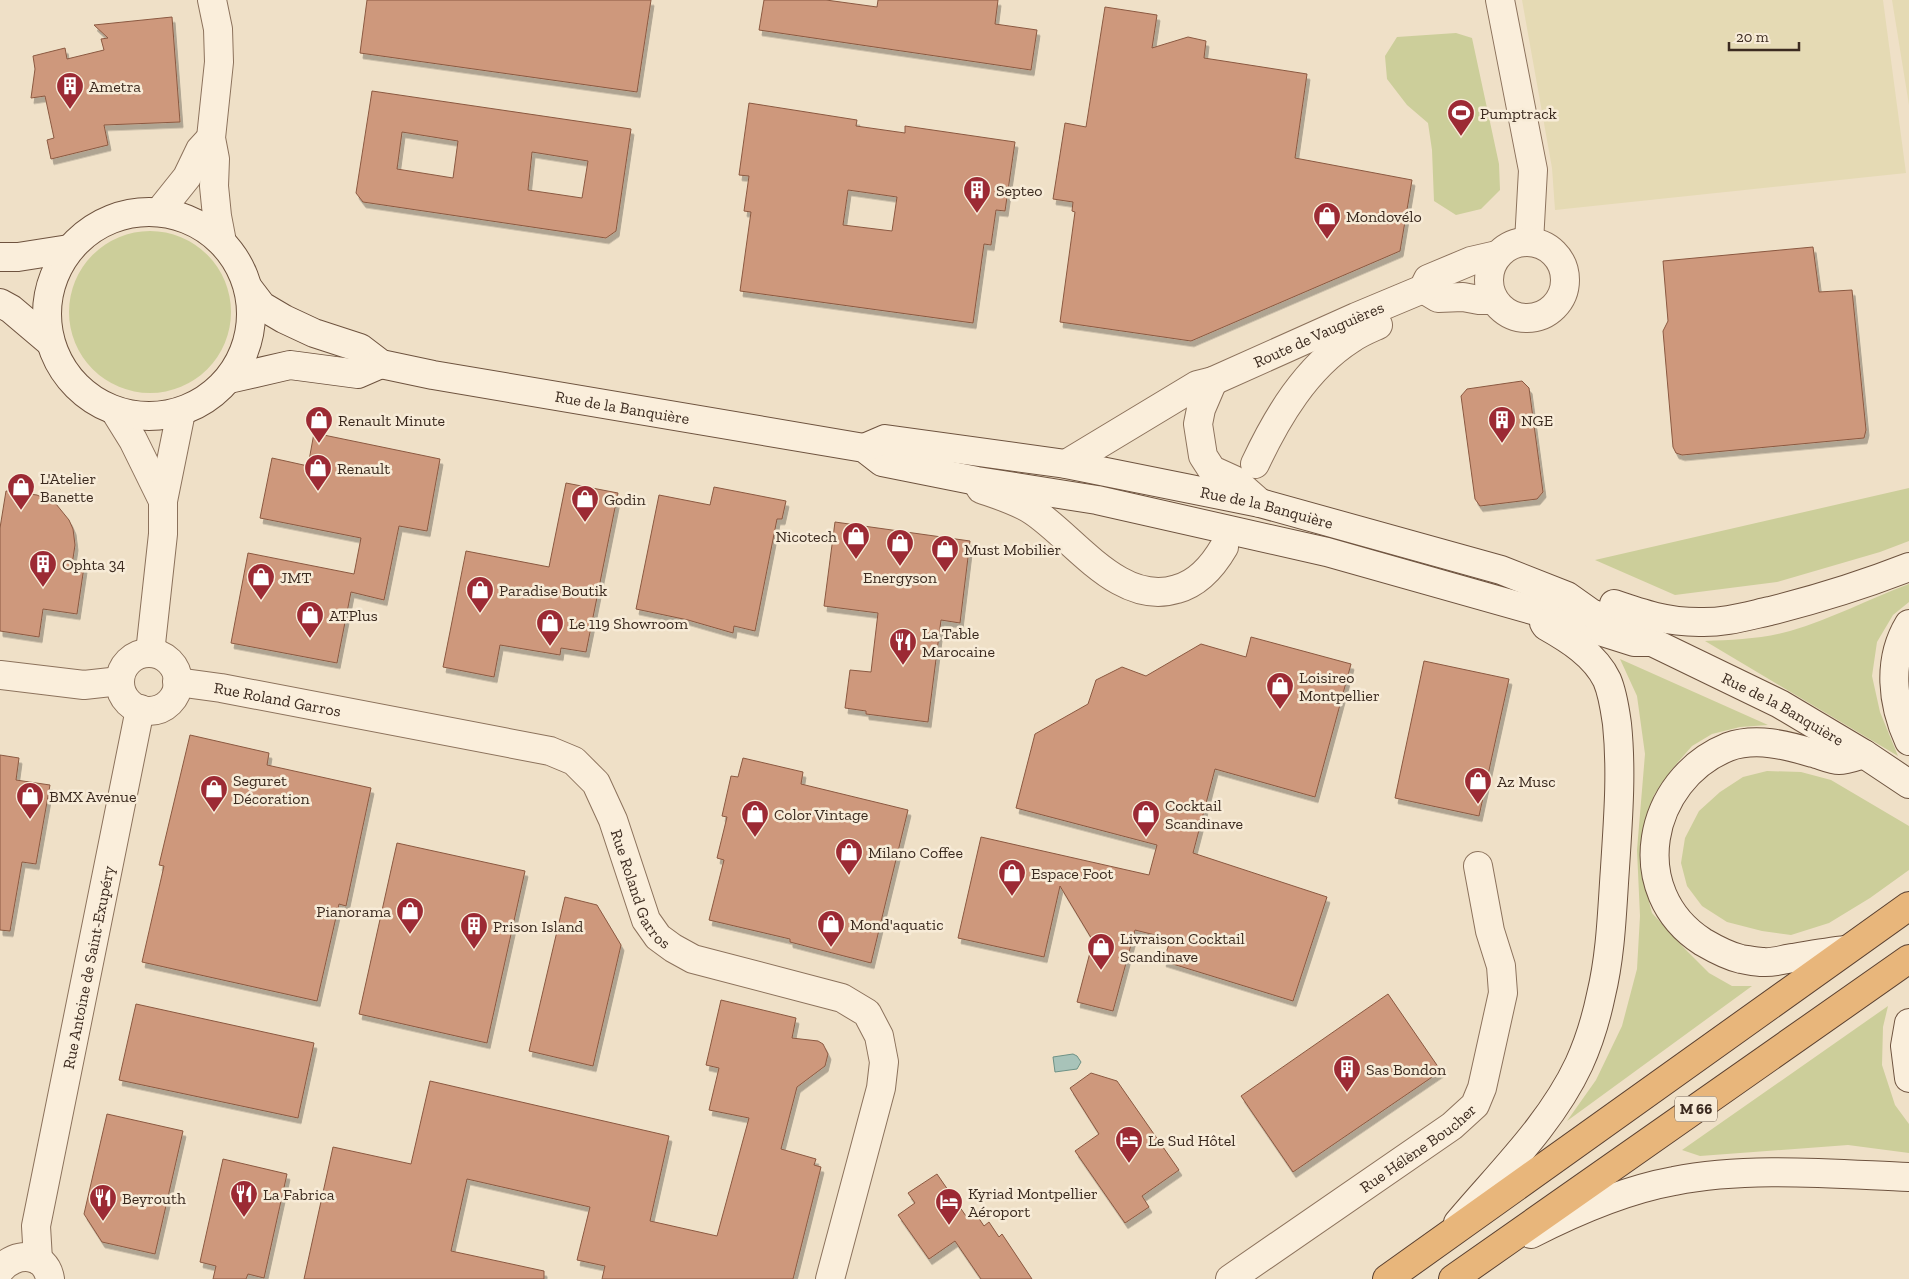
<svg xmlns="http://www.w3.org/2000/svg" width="1909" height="1279" viewBox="0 0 1909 1279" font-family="'Zilla Slab',serif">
  <defs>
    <filter id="shadow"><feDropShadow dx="3" dy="5.5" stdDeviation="0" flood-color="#0004"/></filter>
  </defs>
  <rect width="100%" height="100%" fill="#efe0c7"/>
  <path fill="#e5dab4" d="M1522,0h361l23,173 -351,37 -3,-42z
    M1892,0h17v105z"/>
  <path fill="#ccce9a" d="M1456,33l16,5 27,126 1,26 -19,19 -25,6 -22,-14 -2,-51 -4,-27 -21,-18 -20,-26 -2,-23 12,-19z
    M69 312a81 81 0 1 1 162 0a81 81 0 1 1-162 0Z
    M1909,488v53l-29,11 -103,30 -102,13 -80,-35z
    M1909,584v18l-16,13 -16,27 -5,34 8,36 18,44 -193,-115c28,-1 57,-2 85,-10 41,-12 79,-32 119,-47z
    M1620,659l148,66 -28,2 -28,7 -20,12 -20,23 -18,26 -7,25 -4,59 9,34 33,36 24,24 23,13h20l-185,135 29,-41 26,-54 15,-57 3,-53 -3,-66 8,-96 -8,-58z
    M1767,771l34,1 30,8 78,46v44l-39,28 -41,25 -38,12 -29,-4 -35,-9 -25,-16 -15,-20 -6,-23 4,-25 14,-27 21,-19 23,-15z
    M1888,1006l-5,21 -1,38 13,40 14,19v29l-61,-8 -148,11 -18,-6z"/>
  <path fill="#a8c3b9" stroke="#6e9286" d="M1073,1054l4,2 4,6 -4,7 -22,3 -2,-15z"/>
  <path fill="#ce987c" stroke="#8b5941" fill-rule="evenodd" filter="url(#shadow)" d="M367,0h284l-14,92 -277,-39z
    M764,0h62l51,7 1,-7h120l-3,24 42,6 -6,40 -272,-40z
    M1105,7l52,8 -5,33 36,-11 18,4 -2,17 103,16 -12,84 117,22 -12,71 -209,90 -131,-19 15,-110 -3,-1 1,-9 -20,-3 12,-76 21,4z
    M172,17l8,105 -76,3 4,20 -57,14 -4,-19 7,-2 -9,-42 -14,2 4,-29 -2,-13 32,-8 2,11 37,-9 -3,-11 7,-1 -14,-13z
    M372,91l259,38 -15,102 -10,7 -243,-36 -7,-9zM402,132l56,9 -5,37 -56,-9zM532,152l56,9 -6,37 -54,-8z
    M749,103l108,17 -1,6 49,7v-7l110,16 -10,69 -9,-1 -5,35 -7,-1 -11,79 -233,-32 11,-79 -7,-1 5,-35 -10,-1zM848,190l49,7 -5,34 -49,-6z
    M1813,247l6,45 33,-2 14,140 -2,8 -182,17 -6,-2 -3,-6 -10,-116 5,-10 -5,-60z
    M1522,381l7,7 14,104 -6,7 -57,7 -5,-7 -14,-103 6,-7z
    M314,433l126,26 -13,72 -28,-5 -15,74 -33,-8 -14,71 -106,-20 17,-90 106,21 7,-36 -101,-20 12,-60 36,8z
    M566,483l52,10 -32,159 -25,-4 -1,7 -60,-10 -6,32 -51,-10 23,-116 83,16z
    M714,487l72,14 -4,18h-5l-22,112 -21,-5 -1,7 -45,-13 -52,-11 23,-114 51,10z
    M6,491l31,4 19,9 13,16 4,9 2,16 -3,20 12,2 -7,47 -34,-5 -4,28 -39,-6v-103z
    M835,522l135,19 -10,82 -19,-3 -13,102 -62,-8v-3l-21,-3 5,-38 21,2 7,-59 -54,-7z
    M1251,637l100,27 -36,133 -100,-28 -22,84 134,44 -34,104 -130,-40 8,-22 -36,-9 -22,81 -36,-9 16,-61 -33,-55 -16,71 -86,-19 23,-101 168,38 8,-30 -141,-37 19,-74 53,-30 8,-24 26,-13 24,9 55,-32 45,13z
    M1424,661l85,18 -30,137 -84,-18z
    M190,735l79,18 -2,12 104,23 -25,118 -7,-2 -22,97 -175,-39 22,-96 -5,-1z
    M0,755l19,3 -3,22 34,5 -14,79 -14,-2 -12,69 -10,-1z
    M743,758l60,14 -2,12 107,26 -37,153 -81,-21v-3l-81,-19 15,-60 -7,-2 10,-41 -5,-1 9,-40 7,1z
    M397,843l128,28 -38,172 -128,-29z
    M565,897l32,8 24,40 -28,121 -64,-15z
    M1388,994l53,77 -148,101 -52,-76z
    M721,1000l75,18 -4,20 26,3 5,3 5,10 -3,12 -28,21 -16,62 35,10 -2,6 7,2 -28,112h-191l3,-13 -28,-6 13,-53 -123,-28 -16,72 93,20v8h-240l29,-132 78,17 19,-83 239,55 -19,85 67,15 32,-118 -40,-8 10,-42 -13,-3z
    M136,1004l178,39 -16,75 -179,-38z
    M1091,1073l26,8 62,89 -37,26 7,11 -24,16 -50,-72 24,-17 -29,-46z
    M107,1114l76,17 -28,123 -53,-12 -18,-28z
    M223,1159l64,15 -23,104 -16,-4 -2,5h-33l3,-13 -16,-4z
    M937,1174l31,45 8,-5 8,12 5,-4 10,15 3,-3 30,45h-51l-26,-38 -26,18 -31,-44 17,-12 -7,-10z"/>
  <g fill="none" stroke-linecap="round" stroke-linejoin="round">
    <defs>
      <g id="minor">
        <path d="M115,411l18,29 30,61"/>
        <path d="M150,653l13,-119v-33l18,-89"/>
        <circle cx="149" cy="682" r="29"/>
        <path d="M0,675l84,10 36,-4"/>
        <path id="s1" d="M177,682l44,6 329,63 24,10 22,22 17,37 33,100 12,17 15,11 20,11 149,39 25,15 12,23 5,26 -3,26 -51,191"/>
        <path id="s2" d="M38,1260l-2,-34 104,-517"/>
        <path d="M0,1270c15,-19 46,-18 50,9"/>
        <path id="s3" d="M1230,1279l222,-153 23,-21 7,-17 21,-95 -2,-27 -11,-35 -12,-65"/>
      </g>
      <g id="tertiary">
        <path d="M212,0l6,29 1,33 -8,76 4,21 -1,27 3,30 5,26"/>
        <path d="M1500,0l33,170 -4,72"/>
        <path d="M159,212l28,-35 13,-27 11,-12"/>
        <circle cx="1527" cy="280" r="38"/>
        <path d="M1423,289l15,9 25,-1 16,3h15"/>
        <path d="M1213,381l-12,28 -3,15 5,32 9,14 22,10 26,23"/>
        <path id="s4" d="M1066,464l131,-79 16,-4 143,-64 67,-28 5,-10 43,-18 26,-6"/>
        <path d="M1255,464c22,-47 51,-96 96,-125 8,-6 18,-10 27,-14"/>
        <path d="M978,484l3,5c17,6 37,12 52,22 42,28 87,96 144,78 22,-6 36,-23 47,-42"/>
      </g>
      <g id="secondary">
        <circle cx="149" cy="314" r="102"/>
        <path d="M0,257h18l51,-8"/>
        <path id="s5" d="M249,289l13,17 22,13 30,14 46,15 21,16 52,11 431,73 18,14 95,19 120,19 230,52 209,59 98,31h18"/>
        <path d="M0,303l11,6 39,33"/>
        <path d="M229,379l61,-14 68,9 23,-10"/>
        <path id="s6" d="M864,448l21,-9 181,25 194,39 241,67 66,26 24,17 45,17 16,12 128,62 84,50 45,30"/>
        <path d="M1614,604c29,10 53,18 85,18 25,1 48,-6 71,-11 48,-12 93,-26 139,-44"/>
        <path d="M1909,624c-22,36 -17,80 0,117"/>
        <path d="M1846,950c-18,2 -35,5 -53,8 -9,1 -20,5 -30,4 -7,0 -15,-2 -22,-3 -13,-3 -26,-10 -38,-17 -78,-50 -56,-162 25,-195 28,-10 58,-2 85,6 8,2 18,7 26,7 8,0 18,-4 25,-6"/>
        <path d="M1909,1023l-4,23 4,32"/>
        <path d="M1458,1223c42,-50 93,-99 121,-159 10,-22 17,-45 22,-69 10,-41 11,-85 14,-127 3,-48 7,-96 2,-144 -2,-14 -4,-30 -10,-44 -12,-25 -38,-41 -61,-54l-2,-3"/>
        <path d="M1531,1234c45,-23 93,-44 143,-53 73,-15 161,-7 235,-4"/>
      </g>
      <path id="trunk" d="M1387,1279l522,-373
        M1453,1279l456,-320"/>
    </defs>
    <use href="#minor" stroke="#8c725c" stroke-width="30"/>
    <use href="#tertiary" stroke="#8c725c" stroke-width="30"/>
    <use href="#secondary" stroke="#6e533f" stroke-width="30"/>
    <use href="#trunk" stroke="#5a4030" stroke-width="30"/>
    <use href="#minor" stroke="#faeedb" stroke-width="28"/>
    <use href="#tertiary" stroke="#faeedb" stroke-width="28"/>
    <use href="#secondary" stroke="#faeedb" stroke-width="28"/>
    <use href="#trunk" stroke="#e8b67b" stroke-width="28"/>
  </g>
  <defs>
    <symbol id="building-pin" viewBox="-11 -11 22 30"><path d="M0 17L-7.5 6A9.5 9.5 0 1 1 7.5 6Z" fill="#9c2a34" stroke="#f7ebd7"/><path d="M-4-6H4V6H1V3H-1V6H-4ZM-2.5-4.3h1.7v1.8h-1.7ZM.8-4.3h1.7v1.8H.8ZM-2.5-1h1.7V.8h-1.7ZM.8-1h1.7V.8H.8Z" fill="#fff"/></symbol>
    <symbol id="stadium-pin" viewBox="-11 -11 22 30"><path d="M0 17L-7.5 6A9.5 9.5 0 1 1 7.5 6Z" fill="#9c2a34" stroke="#f7ebd7"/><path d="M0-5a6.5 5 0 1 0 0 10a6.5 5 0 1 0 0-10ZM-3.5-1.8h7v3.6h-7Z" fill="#fff"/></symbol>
    <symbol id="shop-pin" viewBox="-11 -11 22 30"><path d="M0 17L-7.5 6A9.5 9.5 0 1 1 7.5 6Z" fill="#9c2a34" stroke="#f7ebd7"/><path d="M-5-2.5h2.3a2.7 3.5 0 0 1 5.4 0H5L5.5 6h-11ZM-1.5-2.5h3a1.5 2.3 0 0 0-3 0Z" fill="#fff"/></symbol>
    <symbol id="restaurant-pin" viewBox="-11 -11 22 30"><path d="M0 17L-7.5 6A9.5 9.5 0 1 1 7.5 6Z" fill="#9c2a34" stroke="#f7ebd7"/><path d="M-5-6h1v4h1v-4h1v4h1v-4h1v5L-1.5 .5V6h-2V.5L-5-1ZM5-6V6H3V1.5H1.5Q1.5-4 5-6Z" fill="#fff"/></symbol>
    <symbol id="hotel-pin" viewBox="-11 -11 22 30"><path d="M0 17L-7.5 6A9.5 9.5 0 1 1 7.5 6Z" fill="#9c2a34" stroke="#f7ebd7"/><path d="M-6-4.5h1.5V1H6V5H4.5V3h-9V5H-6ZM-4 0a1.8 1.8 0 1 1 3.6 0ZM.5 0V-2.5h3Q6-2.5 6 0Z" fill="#fff"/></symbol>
  </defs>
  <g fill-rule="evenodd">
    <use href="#building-pin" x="54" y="70" width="32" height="43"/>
    <use href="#stadium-pin" x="1445" y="97" width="32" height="43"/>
    <use href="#building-pin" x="961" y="174" width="32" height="43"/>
    <use href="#shop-pin" x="1311" y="200" width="32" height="43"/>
    <use href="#shop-pin" x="303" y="404" width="32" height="43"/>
    <use href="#building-pin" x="1486" y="404" width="32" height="43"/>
    <use href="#shop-pin" x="302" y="452" width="32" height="43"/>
    <use href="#shop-pin" x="5" y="471" width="32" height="43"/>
    <use href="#shop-pin" x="569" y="483" width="32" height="43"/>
    <use href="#shop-pin" x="840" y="520" width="32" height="43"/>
    <use href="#shop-pin" x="884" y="527" width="32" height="43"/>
    <use href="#shop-pin" x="929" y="533" width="32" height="43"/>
    <use href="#building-pin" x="27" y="548" width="32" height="43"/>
    <use href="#shop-pin" x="245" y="561" width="32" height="43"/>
    <use href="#shop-pin" x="464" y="574" width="32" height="43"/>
    <use href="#shop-pin" x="294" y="599" width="32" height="43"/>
    <use href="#shop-pin" x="534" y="607" width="32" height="43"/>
    <use href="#restaurant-pin" x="887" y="626" width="32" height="43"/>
    <use href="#shop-pin" x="1264" y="670" width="32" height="43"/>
    <use href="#shop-pin" x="1462" y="765" width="32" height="43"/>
    <use href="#shop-pin" x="198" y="773" width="32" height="43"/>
    <use href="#shop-pin" x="14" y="780" width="32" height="43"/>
    <use href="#shop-pin" x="739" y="798" width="32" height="43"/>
    <use href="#shop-pin" x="1130" y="798" width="32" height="43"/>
    <use href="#shop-pin" x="833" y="836" width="32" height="43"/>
    <use href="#shop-pin" x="996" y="857" width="32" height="43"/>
    <use href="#shop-pin" x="394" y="895" width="32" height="43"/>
    <use href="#shop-pin" x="815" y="908" width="32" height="43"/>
    <use href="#building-pin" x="458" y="910" width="32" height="43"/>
    <use href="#shop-pin" x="1085" y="931" width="32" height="43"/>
    <use href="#building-pin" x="1331" y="1053" width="32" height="43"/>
    <use href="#hotel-pin" x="1113" y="1124" width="32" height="43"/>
    <use href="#restaurant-pin" x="228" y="1178" width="32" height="43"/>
    <use href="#restaurant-pin" x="87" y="1182" width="32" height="43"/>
    <use href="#hotel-pin" x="933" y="1186" width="32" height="43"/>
  </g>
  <g text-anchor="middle" stroke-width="5" stroke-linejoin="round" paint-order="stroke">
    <rect fill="#f7ebd7" stroke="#746557" stroke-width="1" x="1675" y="1096.5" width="42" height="25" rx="4"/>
    <g font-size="15" font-weight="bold" fill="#3c2b20">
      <text x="1696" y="1114">M 66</text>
    </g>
    <g font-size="16" fill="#3c2b20" stroke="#f7ebd7" text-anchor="start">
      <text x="89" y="92">Ametra</text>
      <text x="1480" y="119">Pumptrack</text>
      <text x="996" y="196">Septeo</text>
      <text x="1346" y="222">Mondovélo</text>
      <text x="338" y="426">Renault Minute</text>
      <text x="1521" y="426">NGE</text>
      <text x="337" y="474">Renault</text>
      <text x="40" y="484">L'Atelier<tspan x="40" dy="18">Banette</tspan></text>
      <text x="604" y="505">Godin</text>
      <text x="837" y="542" text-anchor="end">Nicotech</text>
      <text x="964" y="555">Must Mobilier</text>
      <text x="62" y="570">Ophta 34</text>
      <text x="280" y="583">JMT</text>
      <text x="900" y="583" text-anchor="middle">Energyson</text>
      <text x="499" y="596">Paradise Boutik</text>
      <text x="329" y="621">ATPlus</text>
      <text x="569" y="629">Le 119 Showroom</text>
      <text x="922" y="639">La Table<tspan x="922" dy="18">Marocaine</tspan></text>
      <text x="1299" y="683">Loisireo<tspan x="1299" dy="18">Montpellier</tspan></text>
      <text x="233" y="786">Seguret<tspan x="233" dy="18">Décoration</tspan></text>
      <text x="1497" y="787">Az Musc</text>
      <text x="49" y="802">BMX Avenue</text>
      <text x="1165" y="811">Cocktail<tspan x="1165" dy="18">Scandinave</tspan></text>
      <text x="774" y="820">Color Vintage</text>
      <text x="868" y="858">Milano Coffee</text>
      <text x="1031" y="879">Espace Foot</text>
      <text x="391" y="917" text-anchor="end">Pianorama</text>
      <text x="850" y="930">Mond'aquatic</text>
      <text x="493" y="932">Prison Island</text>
      <text x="1120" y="944">Livraison Cocktail<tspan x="1120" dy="18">Scandinave</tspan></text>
      <text x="1366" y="1075">Sas Bondon</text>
      <text x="1148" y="1146">Le Sud Hôtel</text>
      <text x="968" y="1199">Kyriad Montpellier<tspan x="968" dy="18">Aéroport</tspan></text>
      <text x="263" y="1200">La Fabrica</text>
      <text x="122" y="1204">Beyrouth</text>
    </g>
    <g font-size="16" fill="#3c2b20" stroke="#f7ebd7">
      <text dy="6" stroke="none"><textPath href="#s4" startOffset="285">Route de Vauguières</textPath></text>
      <text dy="6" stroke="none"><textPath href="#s5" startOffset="400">Rue de la Banquière</textPath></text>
      <text dy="6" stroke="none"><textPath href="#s6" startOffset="411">Rue de la Banquière</textPath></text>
      <text dy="6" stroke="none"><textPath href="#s1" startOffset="102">Rue Roland Garros</textPath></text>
      <text dy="6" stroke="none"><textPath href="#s6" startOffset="969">Rue de la Banquière</textPath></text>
      <text dy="6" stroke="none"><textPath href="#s1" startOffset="552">Rue Roland Garros</textPath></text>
      <text dy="6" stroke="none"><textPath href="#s2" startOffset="298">Rue Antoine de Saint-Exupéry</textPath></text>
      <text dy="6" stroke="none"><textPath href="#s3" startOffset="229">Rue Hélène Boucher</textPath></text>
    </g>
  </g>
  <path d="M1729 42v8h70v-8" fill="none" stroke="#3c2b20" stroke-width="2.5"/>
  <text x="1736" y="42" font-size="15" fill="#3c2b20" stroke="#f7ebd7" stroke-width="4" paint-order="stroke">20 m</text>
</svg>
